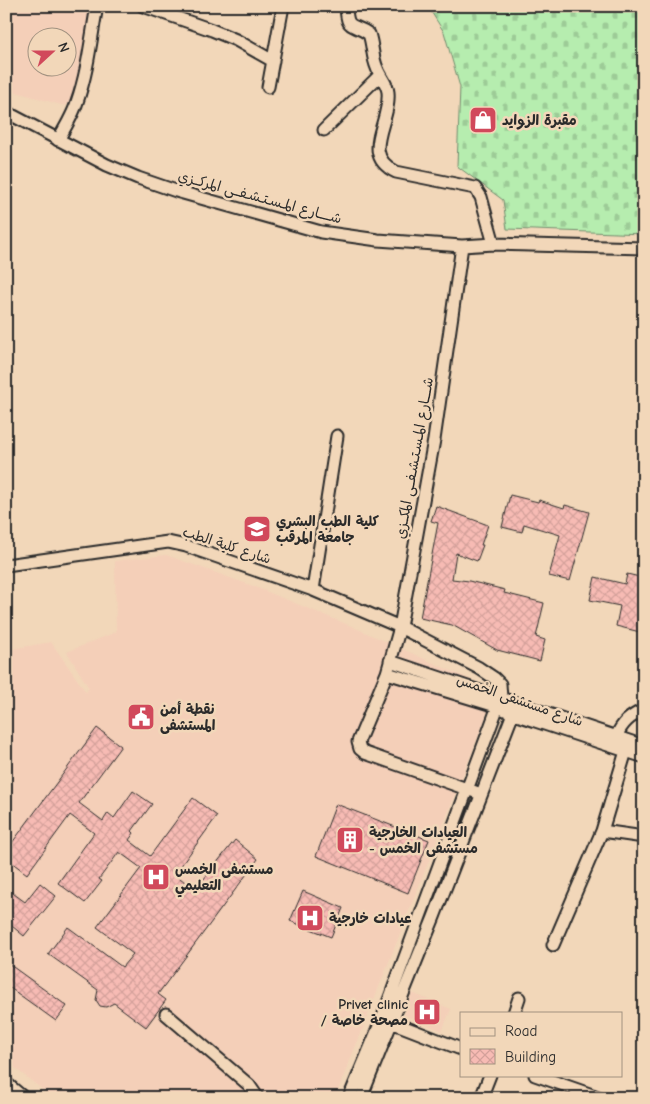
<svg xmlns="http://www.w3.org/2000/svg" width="650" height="1104" viewBox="0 0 650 1104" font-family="'Comic Neue','Playpen Sans Arabic',sans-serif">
  <defs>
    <pattern id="cemetery-stones" width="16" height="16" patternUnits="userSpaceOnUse" patternTransform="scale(1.25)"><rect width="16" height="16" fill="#b6edaf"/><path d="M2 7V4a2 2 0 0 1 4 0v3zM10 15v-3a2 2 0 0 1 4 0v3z" fill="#9dcb97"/></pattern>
    <pattern id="building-cross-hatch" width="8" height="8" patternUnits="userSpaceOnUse" patternTransform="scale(1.25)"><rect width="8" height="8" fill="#f7bbb4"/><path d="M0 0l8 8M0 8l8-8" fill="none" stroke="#d4a19b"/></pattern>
  </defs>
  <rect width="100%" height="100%" fill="#f2d7b9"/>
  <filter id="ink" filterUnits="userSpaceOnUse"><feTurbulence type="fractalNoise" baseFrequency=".02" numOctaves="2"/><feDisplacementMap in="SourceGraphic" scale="10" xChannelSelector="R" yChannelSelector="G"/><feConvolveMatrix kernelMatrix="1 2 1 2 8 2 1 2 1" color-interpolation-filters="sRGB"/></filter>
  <g filter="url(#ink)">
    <path fill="#f4cfb8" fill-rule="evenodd" d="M6,6h84l-8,83 -17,17 -59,-17zM38,38h30v30h-30z
      M166,555l87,31 98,40 145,65 -161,407h-282l-47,-37v-411l45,-8 35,50 3,-4 -22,-36 49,-20 -1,-71z
      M412,993l39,16 -9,22 -38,-16z"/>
    <path fill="url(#cemetery-stones)" stroke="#708c6d" d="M429,6h200l15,3v225l-137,-5 -4,-29 -46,-34 3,-79 -16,-55 -14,-22z"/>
    <path fill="url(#building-cross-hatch)" stroke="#2b2b2b" d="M510,495l28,7 1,-2 25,8 1,-3 24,7 -19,69 -21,-5 11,-41 -36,-11 -2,8 -20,-5z
      M436,506l52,19 -7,20h2l-6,16 -21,-8 -4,26 17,2 36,9 -1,3 40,10 -8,34 9,3 -5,21 -43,-11 -45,-25 -32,-7 18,-95 -7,-2z
      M627,574l17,4v55l-28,-7 4,-20 -30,-6 5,-23 30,7z
      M97,728l24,18 -42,57 24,18 5,-8 6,5 19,-27 19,13 -20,27 2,2 -5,7 21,16 43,-58 24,18 -42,58 20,16 40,-50 23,19 -100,135 8,6 -20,27 -32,-24 -8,4 -6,-1 -4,-6 2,-10 -50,-36 20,-27 54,40 11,-13 -36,-27 44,-59 -22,-16 -20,27 3,2 -17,22 -27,-20 36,-50 -24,-18 -43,59 -21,-16v-7z
      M336,804l93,36 -21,53 -92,-37z
      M40,883l16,13 -32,40 -18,-15v-33l19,14z
      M303,891l40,17 -12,29 -41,-16z
      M6,962l61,44 -11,15 -50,-36z"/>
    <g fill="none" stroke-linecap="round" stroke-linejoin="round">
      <defs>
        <path id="minor" d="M143,6l69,24 24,10 37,21
          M346,6c1,26 6,16 23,28 4,11 3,23 8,34 3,9 10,15 11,24 3,31 -29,62 8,80l79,16 6,9 13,47
          M268,87l15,-81
          M6,112l101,53 31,13 38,13 145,41 57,8 84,6 32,-2 150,4
          M324,130l56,-55
          M58,140c7,-12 15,-25 19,-38 11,-31 14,-64 20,-96
          M462,246l-28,194 -34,187 -13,46 -29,69 2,7 5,4 116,41
          M6,565l162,-23 18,4 127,44 87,37 79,41 15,10 6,6 1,14 -119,321 -33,79
          M313,590l24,-154
          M390,661l254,85
          M387,673l109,33 18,8 130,43
          M616,737c6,-14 14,-21 28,-27
          M626,751l-24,80 42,6
          M553,945l49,-114
          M514,1013l5,-15
          M166,1014l83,71 9,13
          M386,1020l75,29
          M535,1075l66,23
          M6,1083l18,15
          M361,1098l73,-181 83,-214
          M481,1098l9,-23"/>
      </defs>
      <use href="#minor" stroke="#2b2b2b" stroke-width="15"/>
      <use href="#minor" stroke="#f2d7b9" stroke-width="11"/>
    </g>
  </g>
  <defs>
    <symbol id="shop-square" viewBox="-11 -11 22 22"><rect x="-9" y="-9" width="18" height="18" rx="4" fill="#d1495b" stroke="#f2d7b9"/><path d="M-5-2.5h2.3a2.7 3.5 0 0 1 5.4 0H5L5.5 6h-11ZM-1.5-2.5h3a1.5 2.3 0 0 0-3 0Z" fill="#fff"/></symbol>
    <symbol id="university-square" viewBox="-11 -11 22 22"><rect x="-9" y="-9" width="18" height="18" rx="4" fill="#d1495b" stroke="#f2d7b9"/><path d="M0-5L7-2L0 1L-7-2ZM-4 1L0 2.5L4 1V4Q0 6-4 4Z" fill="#fff"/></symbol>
    <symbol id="civic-square" viewBox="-11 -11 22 22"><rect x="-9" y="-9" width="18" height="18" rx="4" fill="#d1495b" stroke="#f2d7b9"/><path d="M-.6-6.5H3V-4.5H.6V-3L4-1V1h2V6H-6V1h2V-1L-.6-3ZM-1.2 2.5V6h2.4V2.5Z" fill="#fff"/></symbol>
    <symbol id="building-square" viewBox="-11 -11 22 22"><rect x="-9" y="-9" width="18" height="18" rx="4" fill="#d1495b" stroke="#f2d7b9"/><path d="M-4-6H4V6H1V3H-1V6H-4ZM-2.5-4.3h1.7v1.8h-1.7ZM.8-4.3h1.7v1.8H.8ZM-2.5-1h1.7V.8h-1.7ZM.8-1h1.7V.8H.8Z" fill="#fff"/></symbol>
    <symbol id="hospital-square" viewBox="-11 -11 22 22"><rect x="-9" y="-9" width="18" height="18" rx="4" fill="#d1495b" stroke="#f2d7b9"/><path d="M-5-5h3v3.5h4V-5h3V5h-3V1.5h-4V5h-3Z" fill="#fff"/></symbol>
  </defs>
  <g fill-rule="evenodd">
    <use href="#shop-square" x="467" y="104" width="32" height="32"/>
    <use href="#university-square" x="241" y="513" width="32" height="32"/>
    <use href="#civic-square" x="125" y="701" width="32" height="32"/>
    <use href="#building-square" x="334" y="824" width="32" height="32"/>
    <use href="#hospital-square" x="140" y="861" width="32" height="32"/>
    <use href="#hospital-square" x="294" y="902" width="32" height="32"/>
    <use href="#hospital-square" x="411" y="996" width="32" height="32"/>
  </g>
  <g text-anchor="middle" stroke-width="5" stroke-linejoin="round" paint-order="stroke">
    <g font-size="14" font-weight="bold" fill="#2b2b2b" stroke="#f2d7b9" text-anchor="start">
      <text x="502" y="125">مقبرة الزوايد</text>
      <text x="276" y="526">كلية الطب البشري<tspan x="276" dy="16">جامعة المرقب</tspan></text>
      <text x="160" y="714">نقطة أمن<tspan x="160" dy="16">المستشفى</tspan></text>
      <text x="369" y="837">العيادات الخارجية<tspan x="369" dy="16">- مستشفى الخمس</tspan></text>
      <text x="175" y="874">مستشفى الخمس<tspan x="175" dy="16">التعليمي</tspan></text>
      <text x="329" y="923">عيادات خارجية</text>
      <text x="408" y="1009" text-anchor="end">Privet clinic<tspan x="408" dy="16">/ مصحة خاصة</tspan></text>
    </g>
    <g font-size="14" fill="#2b2b2b" stroke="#f2d7b9">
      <text transform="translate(260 197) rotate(15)" y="5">شــــارع المـسـتـشـفــى المركــزي</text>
      <text transform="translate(414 458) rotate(-80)" y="5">شــــارع المـسـتـشـفــى المكــزي</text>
      <text transform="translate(227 545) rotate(18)" y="5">شارع كلية الطب</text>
      <text transform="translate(520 700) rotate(19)" y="5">شارع مستشفى الخمس</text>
    </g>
  </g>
  <rect width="650" height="1104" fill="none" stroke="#f2d7b9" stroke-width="25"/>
  <rect x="12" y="12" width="625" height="1079" fill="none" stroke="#2b2b2b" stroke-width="2" filter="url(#ink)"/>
  <rect x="460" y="1012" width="162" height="65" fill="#f2d7b9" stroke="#a29280"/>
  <rect x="470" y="1028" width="25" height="8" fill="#f2d7b9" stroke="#a29280"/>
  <text x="505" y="1036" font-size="15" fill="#2b2b2b">Road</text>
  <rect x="470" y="1049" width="25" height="15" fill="url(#building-cross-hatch)" stroke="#a29280"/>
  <text x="505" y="1062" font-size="15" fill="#2b2b2b">Building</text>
  <g transform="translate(52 52) rotate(69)"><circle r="24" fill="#f2d7b9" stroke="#a29280"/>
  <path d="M0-4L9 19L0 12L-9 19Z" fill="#d1495b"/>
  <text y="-8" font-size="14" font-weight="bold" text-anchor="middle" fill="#2b2b2b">N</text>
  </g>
</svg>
